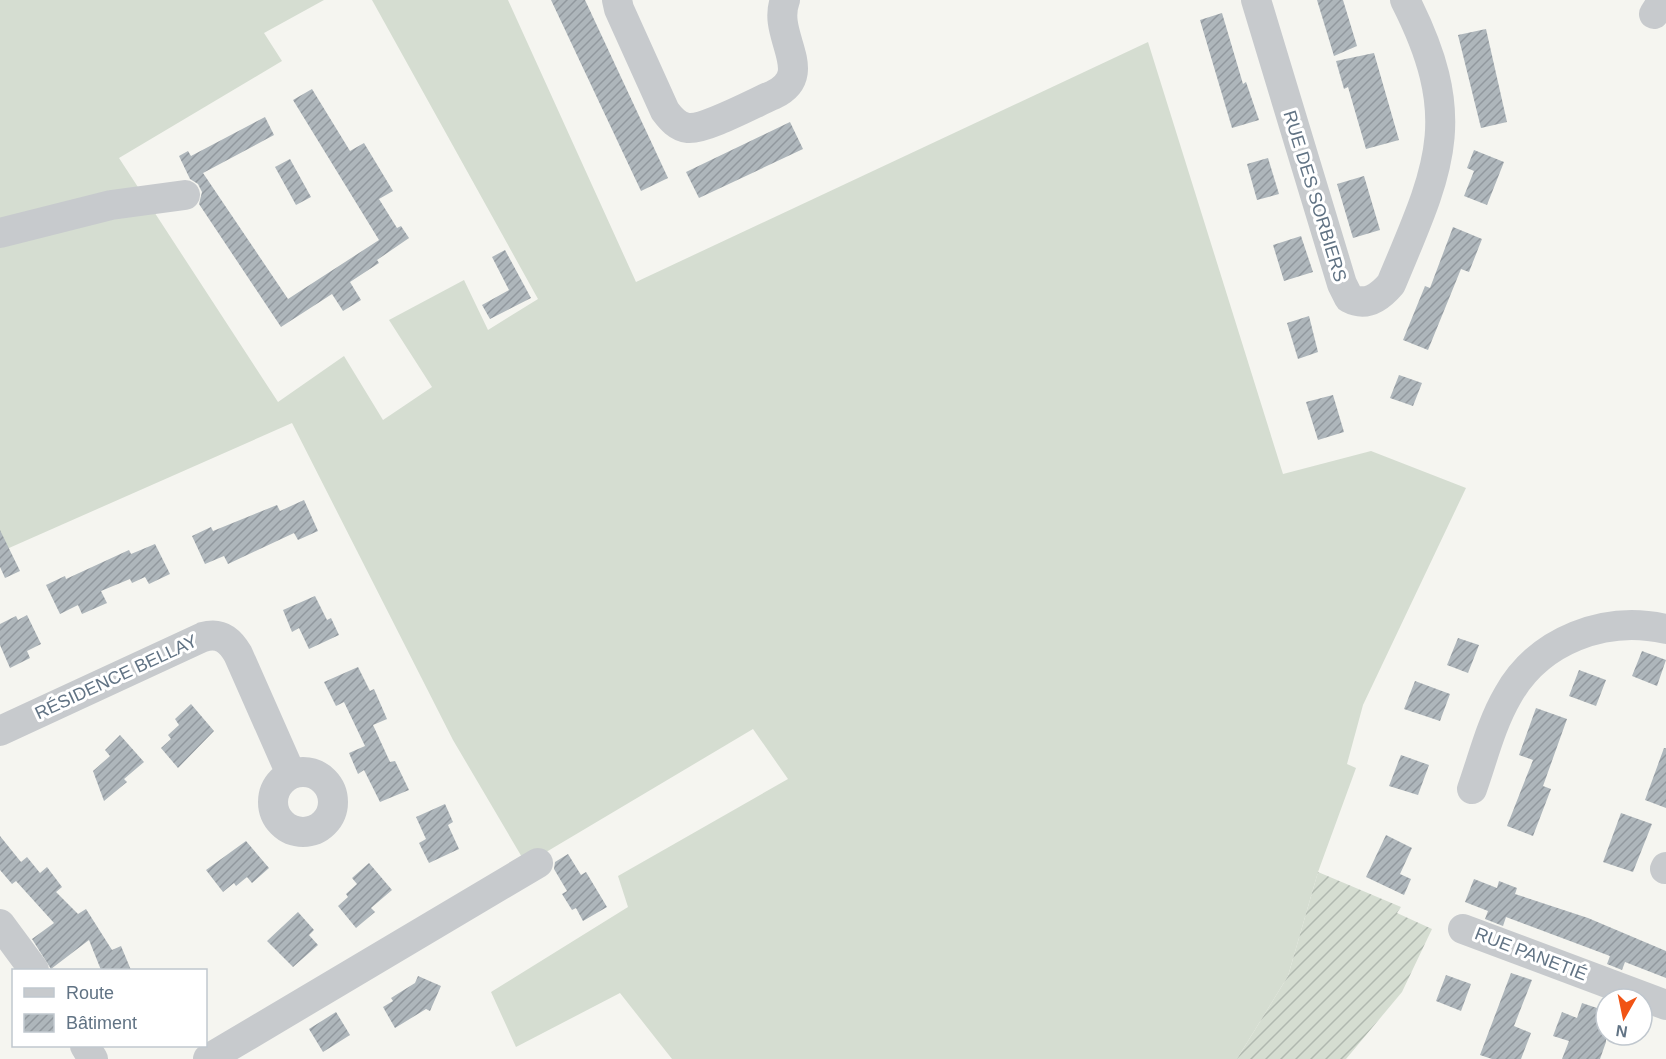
<svg xmlns="http://www.w3.org/2000/svg" width="1666" height="1059" viewBox="0 0 1666 1059" font-family="Arial,sans-serif">
  <defs>
    <pattern id="garden-furrows" width="10" height="10" patternUnits="userSpaceOnUse" patternTransform="scale(1.5)"><rect width="10" height="10" fill="#d5ddd1"/><path d="M-1 1l2-2M0 10L10 0M9 11l2-2" fill="none" stroke="#b0b8af"/></pattern>
    <pattern id="building-hatch" width="6" height="6" patternUnits="userSpaceOnUse" patternTransform="scale(1.5)"><rect width="6" height="6" fill="#aeb6bb"/><path d="M-1 1l2-2M0 6l6-6M5 7l2-2" fill="none" stroke="#91989e"/></pattern>
  </defs>
  <rect width="100%" height="100%" fill="#f5f5f0"/>
  <path fill="#d5ddd1" d="M0,0h324l-60,33 18,28 -163,97 159,244 66,-46 39,64 49,-33 -43,-67 75,-40 24,50 50,-31 -166,-299h136l128,282 512,-240 135,432 88,-23 95,37 -103,217 -16,59 9,4 -38,104 -30,104 -51,83h-565l-52,-66 -104,54 -25,-55 137,-85 -10,-31 170,-97 -35,-50 -227,135 -73,-124 -161,-317 -292,129z"/>
  <path fill="url(#garden-furrows)" d="M1318,872l83,35 -4,6 35,16 -30,63 -56,67h-109l51,-83z"/>
  <path fill="url(#building-hatch)" d="M551,0h34l83,178 -27,13z
    M1317,0h26l14,46 -23,10z
    M1222,13l21,71 3,-2 13,38 -27,8 -32,-108z
    M1486,29l21,93 -26,6 -23,-93z
    M1374,53l25,87 -33,9 -18,-62 -4,2 -8,-28z
    M312,89l38,62 14,-8 29,48 -14,8 18,29 4,-2 8,12 -32,22 2,3 -29,19 11,18 -18,11 -11,-17 -51,33 -82,-123 3,-12 -4,-8 -8,-5 -11,-23 9,-5 3,5 74,-39 9,18 -71,38 85,126 91,-59 -86,-140z
    M790,122l13,27 -104,49 -13,-26z
    M1474,150l30,12 -17,43 -23,-9 10,-25 -7,-3z
    M1268,158l11,36 -22,6 -10,-36z
    M290,159l21,38 -15,8 -21,-38z
    M1364,176l16,54 -27,8 -16,-54z
    M1453,227l29,12 -13,33 -8,-3 -33,81 -25,-10 22,-54 5,2z
    M1301,236l12,36 -29,9 -11,-36z
    M505,250l26,48 -41,21 -8,-14 27,-15 -17,-33z
    M1309,316l9,36 -20,7 -11,-36z
    M1399,375l23,8 -9,23 -23,-8z
    M1333,395l11,37 -26,8 -12,-38z
    M304,500l14,31 -20,9 -4,-7 -66,31 -4,-8 -19,8 -13,-28 19,-9 2,4 64,-26 3,6z
    M0,530l20,41 -15,7 -5,-11z
    M155,544l15,30 -21,10 -4,-7 -13,6 -2,-4 -29,12 6,12 -25,11 -4,-9 -18,9 -14,-29 19,-9 1,3 63,-29 2,4z
    M315,596l12,24 4,-2 8,17 -30,14 -10,-21 -7,4 -9,-22z
    M27,615l14,29 -14,7 3,7 -20,10 -10,-23v-21l16,-8 2,4z
    M1458,638l21,7 -11,28 -21,-8z
    M1642,651l24,9 -9,26 -25,-10z
    M358,667l12,24 4,-2 13,30 -14,6 17,37 5,-1 14,29 -29,12 -16,-32 -6,4 -9,-21 16,-7 -21,-44 -8,4 -12,-24z
    M1579,670l27,10 -10,26 -27,-10z
    M1415,681l35,13 -10,27 -36,-12z
    M191,704l23,27 -36,37 -17,-20 10,-9 -3,-4 11,-10 -4,-6z
    M1536,708l31,11 -24,67 8,3 -18,47 -26,-10 26,-66 -14,-5z
    M120,735l24,27 -20,17 3,3 -23,19 -11,-30 17,-15 -5,-6z
    M1664,748h2v60l-21,-8z
    M1401,755l28,10 -11,30 -29,-9z
    M445,804l8,18 -5,3 11,24 -30,14 -10,-20 7,-4 -10,-22z
    M1621,813l31,11 -19,48 -30,-10z
    M1386,835l26,13 -12,26 11,5 -7,16 -38,-18z
    M0,836l21,26 6,-5 13,16 7,-6 15,20 -6,5 22,22 8,-5 26,41 9,-4 10,24h-30l-12,-30 -38,29 -19,-30 22,-16 -38,-42 -4,3 -12,-14z
    M246,841l23,27 -17,15 -5,-6 -11,9 -2,-3 -11,9 -17,-22z
    M568,854l13,21 5,-3 21,35 -24,14 -7,-13 -4,2 -10,-16 5,-3 -13,-22 1,-7z
    M369,863l23,27 -21,18 4,4 -19,16 -18,-22 10,-9 -2,-3 11,-10 -5,-6z
    M1474,879l23,9 2,-7 18,7 -2,6 73,24 78,33v27l-41,-16 -3,8 -15,-6 3,-8 -104,-39 -3,9 -18,-7 3,-8 -23,-9z
    M298,912l16,18 -5,5 9,10 -25,22 -26,-26z
    M1511,973l21,7 -18,46 17,7 -10,26h-29l-12,-4z
    M1446,975l25,9 -10,27 -25,-10z
    M418,976l23,10 -11,25 -4,-2 -31,19 -12,-21 10,-6 -2,-3 24,-15z
    M1582,1003l21,7 -3,10 6,2v20l-6,17h-38l7,-18 -16,-5 9,-24 15,6z
    M336,1012l14,23 -27,17 -14,-23z"/>
  <g fill="none" stroke-linecap="round" stroke-linejoin="round">
    <path stroke="#c7cacd" stroke-width="30" d="M617,0l2,9 46,102c6,8 13,16 23,17 17,2 68,-26 85,-33 45,-21 -2,-59 12,-95
      M1256,0l86,284 7,14c17,9 31,-1 42,-14 48,-115 75,-164 14,-284
      M1654,14l9,-14
      M0,233l111,-28 74,-10
      M0,731l203,-94c17,-5 27,3 35,17l53,120
      M273 802a30 30 0 1 1 60 0a30 30 0 1 1-60 0Z
      M1472,789c11,-31 19,-65 36,-94 31,-55 97,-80 158,-66
      M1665,869l1,-2
      M0,924l34,46
      M1463,929l203,76
      M85,1046l8,13
      M208,1059l330,-196"/>
  </g>
  <g text-anchor="middle" stroke-width="6" stroke-linejoin="round" paint-order="stroke">
    <g font-size="18" fill="#617384" stroke="#fff">
      <text transform="translate(1315 196) rotate(73)" y="6">RUE DES SORBIERS</text>
      <text transform="translate(116 677) rotate(-25)" y="6">RÉSIDENCE BELLAY</text>
      <text transform="translate(1531 954) rotate(21)" y="6">RUE PANETIÉ</text>
    </g>
  </g>
  <rect x="12" y="969" width="195" height="78" fill="#ffffff" stroke="#c0c7ce" stroke-width="1.5"/>
  <rect x="24" y="988" width="30" height="9" fill="#c7cacd" stroke="#c0c7ce" stroke-width="1.5"/>
  <text x="66" y="999" font-size="18" fill="#617384">Route</text>
  <rect x="24" y="1014" width="30" height="18" fill="url(#building-hatch)" stroke="#c0c7ce" stroke-width="1.5"/>
  <text x="66" y="1029" font-size="18" fill="#617384">Bâtiment</text>
  <g transform="translate(1624 1017) rotate(189)"><circle r="28" fill="#ffffff" stroke="#c0c7ce" stroke-width="1.5"/>
  <path d="M0-4.5L10 22L0 15L-10 22Z" fill="#f15314"/>
  <text y="-9" font-size="16" font-weight="bold" text-anchor="middle" fill="#617384">N</text>
  </g>
</svg>
